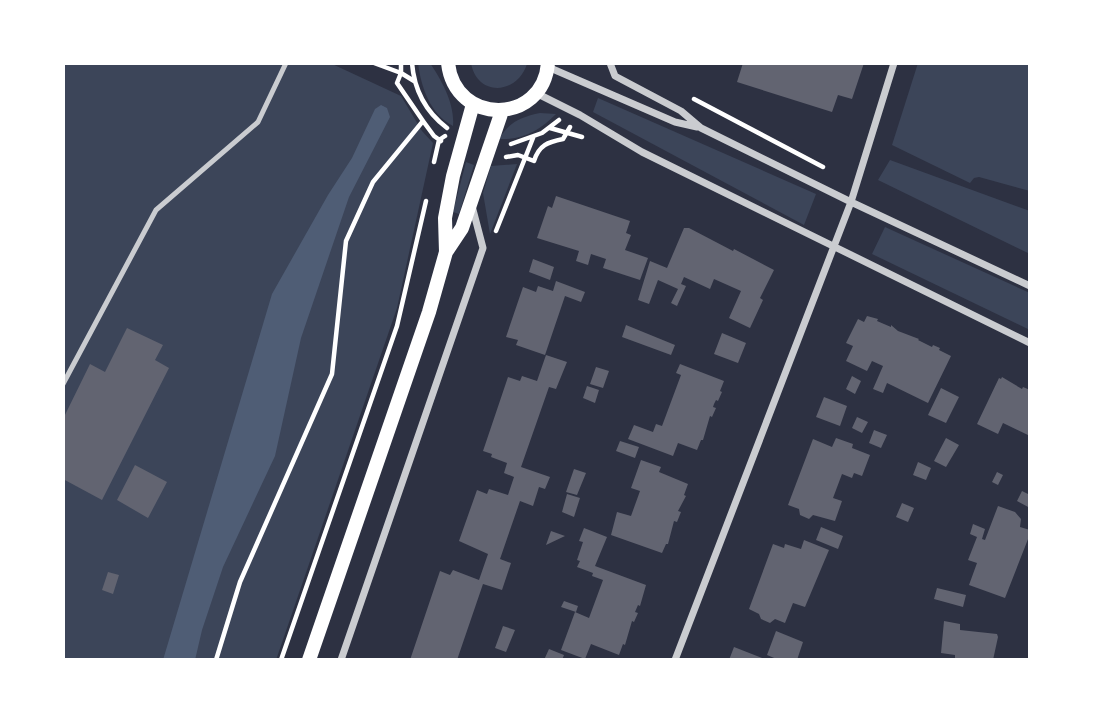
<svg xmlns="http://www.w3.org/2000/svg" width="1093" height="723" viewBox="0 0 1093 723" font-family="'Times New Roman',serif">
  <rect width="100%" height="100%" fill="#2d3142"/>
  <path fill="#3c4559" d="M63,63h267l71,33 21,35 11,12 -36,165 -121,352h-213z
    M418,63h12c12,18 25,41 23,63 -23,-12 -32,-39 -35,-63z
    M471,63h56v1c-10,31 -50,33 -56,-1z
    M918,63h112v128l-51,-14 -5,1 -4,5 -78,-38z
    M598,98l218,96 -12,31 -211,-113z
    M540,113l16,1c-17,17 -33,26 -57,25 10,-17 22,-22 41,-26z
    M890,160l140,51v43l-152,-74z
    M466,162l8,3 -15,49 -6,-2z
    M517,164l-27,70 -7,-41 8,-27z
    M885,227l145,66v37l-158,-76z"/>
  <path fill="#4f5d75" d="M381,105l6,3 3,9 -41,80 -48,141 -26,118 -52,111 -21,63 -7,30h-32l109,-366 56,-99 24,-37 23,-49z"/>
  <path fill="#626471" d="M743,63h121l-12,36 -14,-4 -6,17 -95,-30z
    M556,196l74,25 -4,12 5,2 -6,15 23,8 -8,22 -37,-12 3,-9 -15,-5 -3,11 -12,-4 3,-10 -42,-13 11,-32 4,2z
    M684,228h5l44,23 1,-2 40,21 -14,28 3,2 -13,28 -21,-10 12,-27 -27,-12 -4,10 -26,-12 -3,7 5,2 -9,20 -6,-3 7,-14 -20,-9 -9,24 -11,-4 12,-39 17,7z
    M533,259l21,8 -4,13 -21,-8z
    M556,281l29,11 -4,10 -16,-6 -20,59 -29,-10 2,-5 -12,-3 17,-50 13,5 2,-6 15,5z
    M867,316l11,3 -1,2 14,6v-2l7,6 21,8 -1,1 14,7 1,-2 7,3 -1,2 12,6 -23,47 -41,-20 -4,10 -10,-4 10,-23 -11,-5 -5,10 -21,-10 7,-15 -7,-3 12,-24 6,3z
    M626,325l49,20 -4,10 -49,-18z
    M127,328l36,17 -8,15 14,8 -67,132 -39,-21v-60l27,-55 15,8z
    M722,333l24,10 -8,20 -24,-9z
    M546,355l21,7 -11,27 -7,-2 -28,80 29,10 -5,12 -6,-2 -6,19 -13,-5 -20,58 11,4 -9,27 -19,-6 -26,76h-47l30,-89 10,4 3,-5 26,10 9,-26 -29,-13 18,-51 10,4 2,-5 19,6 6,-18 -10,-4 3,-10 -16,-6 1,-3 -9,-3 25,-74 12,4 2,-5 15,5z
    M680,364l44,17 -4,10 2,1 -4,9 -2,-1 -2,4 -1,3 3,1 -4,9 -2,-1 -7,24h-2l-4,10 -19,-7 -5,13 -45,-17 6,-14 19,7 3,-8 6,2 19,-51 -5,-2z
    M596,367l13,4 -6,17 -13,-4z
    M852,376l9,5 -6,13 -9,-5z
    M1002,377l20,12 1,-2 7,3v46l-27,-13 -5,11 -21,-10 22,-46 2,1z
    M587,386l12,4 -4,13 -12,-5z
    M941,388l18,9 -13,26 -18,-8z
    M824,397l23,9 -7,20 -24,-9z
    M857,417l11,5 -6,11 -10,-5z
    M874,430l13,5 -6,13 -12,-5z
    M836,438l17,6 -1,4 18,7 -8,21 -8,-3 -2,5 -10,-4 -9,24 9,3 -7,20 -22,-6 -4,4 -9,-4 -1,-6 -11,-4 25,-66 19,8z
    M946,438l13,7 -13,22 -12,-6z
    M620,441l19,6 -4,11 -19,-7z
    M641,460l20,7 -2,5 29,12 -4,11 2,1 -8,15 3,1 -4,10 -3,-1 -6,23h-2l-4,9 -51,-18 6,-23 14,4 9,-25 -9,-3z
    M918,462l13,6 -5,12 -13,-5z
    M135,465l32,17 -19,36 -31,-18z
    M574,469l12,4 -9,22 -11,-3z
    M997,472l6,3 -5,10 -6,-3z
    M1022,491l8,4v13l-13,-7z
    M567,494l13,4 -6,19 -12,-5z
    M902,503l12,5 -6,14 -12,-5z
    M998,506l17,6 6,7 -1,8 10,3v4l-25,64 -36,-13 8,-22 -9,-3 9,-23 -7,-3 3,-10 12,5 -3,10 3,1z
    M821,527l22,9 -5,13 -22,-9z
    M584,528l23,9 -12,29 51,19 -6,21 -2,-1 -3,7 3,1 -4,9 -2,-1 -7,24 -2,-1 -4,11 -28,-11 -6,15 -24,-9 14,-38 14,6 14,-38 -11,-4 1,-3 -16,-6 3,-6 -3,-1 6,-18 -4,-1z
    M551,531l14,5 -19,9z
    M804,540l25,10 -24,57 -12,-4 -8,20 -10,-4 -5,4 -9,-4 -2,-5 -10,-5 24,-65 11,4 1,-4 16,5z
    M108,572l11,3 -6,19 -11,-4z
    M937,588l29,7 -3,12 -29,-8z
    M564,601l14,5 -2,6 -15,-5z
    M944,621l16,3v6l37,4 1,3 -5,23h-38v-5l-14,-2z
    M503,626l12,4 -9,22 -11,-4z
    M776,631l27,11 -6,18h-18l-12,-5z
    M734,647l33,13h-38z
    M549,649l15,6 -2,5h-18z"/>
  <g fill="none" stroke-linecap="round" stroke-linejoin="round">
    <path stroke="#fff" stroke-width="4.5" d="M374,63l27,10 13,8
      M412,63c2,26 14,49 35,65
      M694,99l129,68
      M423,121l11,15 7,5
      M550,128l32,9
      M511,144l31,-11 17,-13
      M506,157l12,-2 16,6c5,-16 14,-19 29,-22l7,-12
      M434,162l5,-22 6,-4
      M496,231l37,-93
      M216,660l24,-78 92,-208 14,-133 27,-59 50,-61 -26,-38 4,-10v-10
      M281,660l116,-334 29,-125"/>
    <path stroke="#caccd0" stroke-width="5" d="M63,384l93,-174 102,-88 28,-59"/>
    <path stroke="#caccd0" stroke-width="7" d="M610,63l5,13 66,35 20,17 150,74 179,84
      M548,67l127,55 22,5
      M536,93l44,22 62,37 388,191
      M341,660l142,-412 -11,-42
      M675,660l176,-458 43,-139"/>
    <path stroke="#fff" stroke-width="14" d="M448,63c7,63 95,62 100,0
      M446,252l16,-24 40,-117
      M309,660l120,-348 17,-60 -1,-34 8,-42 20,-72"/>
  </g>
  <rect width="1093" height="723" fill="none" stroke="#ffffff" stroke-width="130"/>
</svg>
